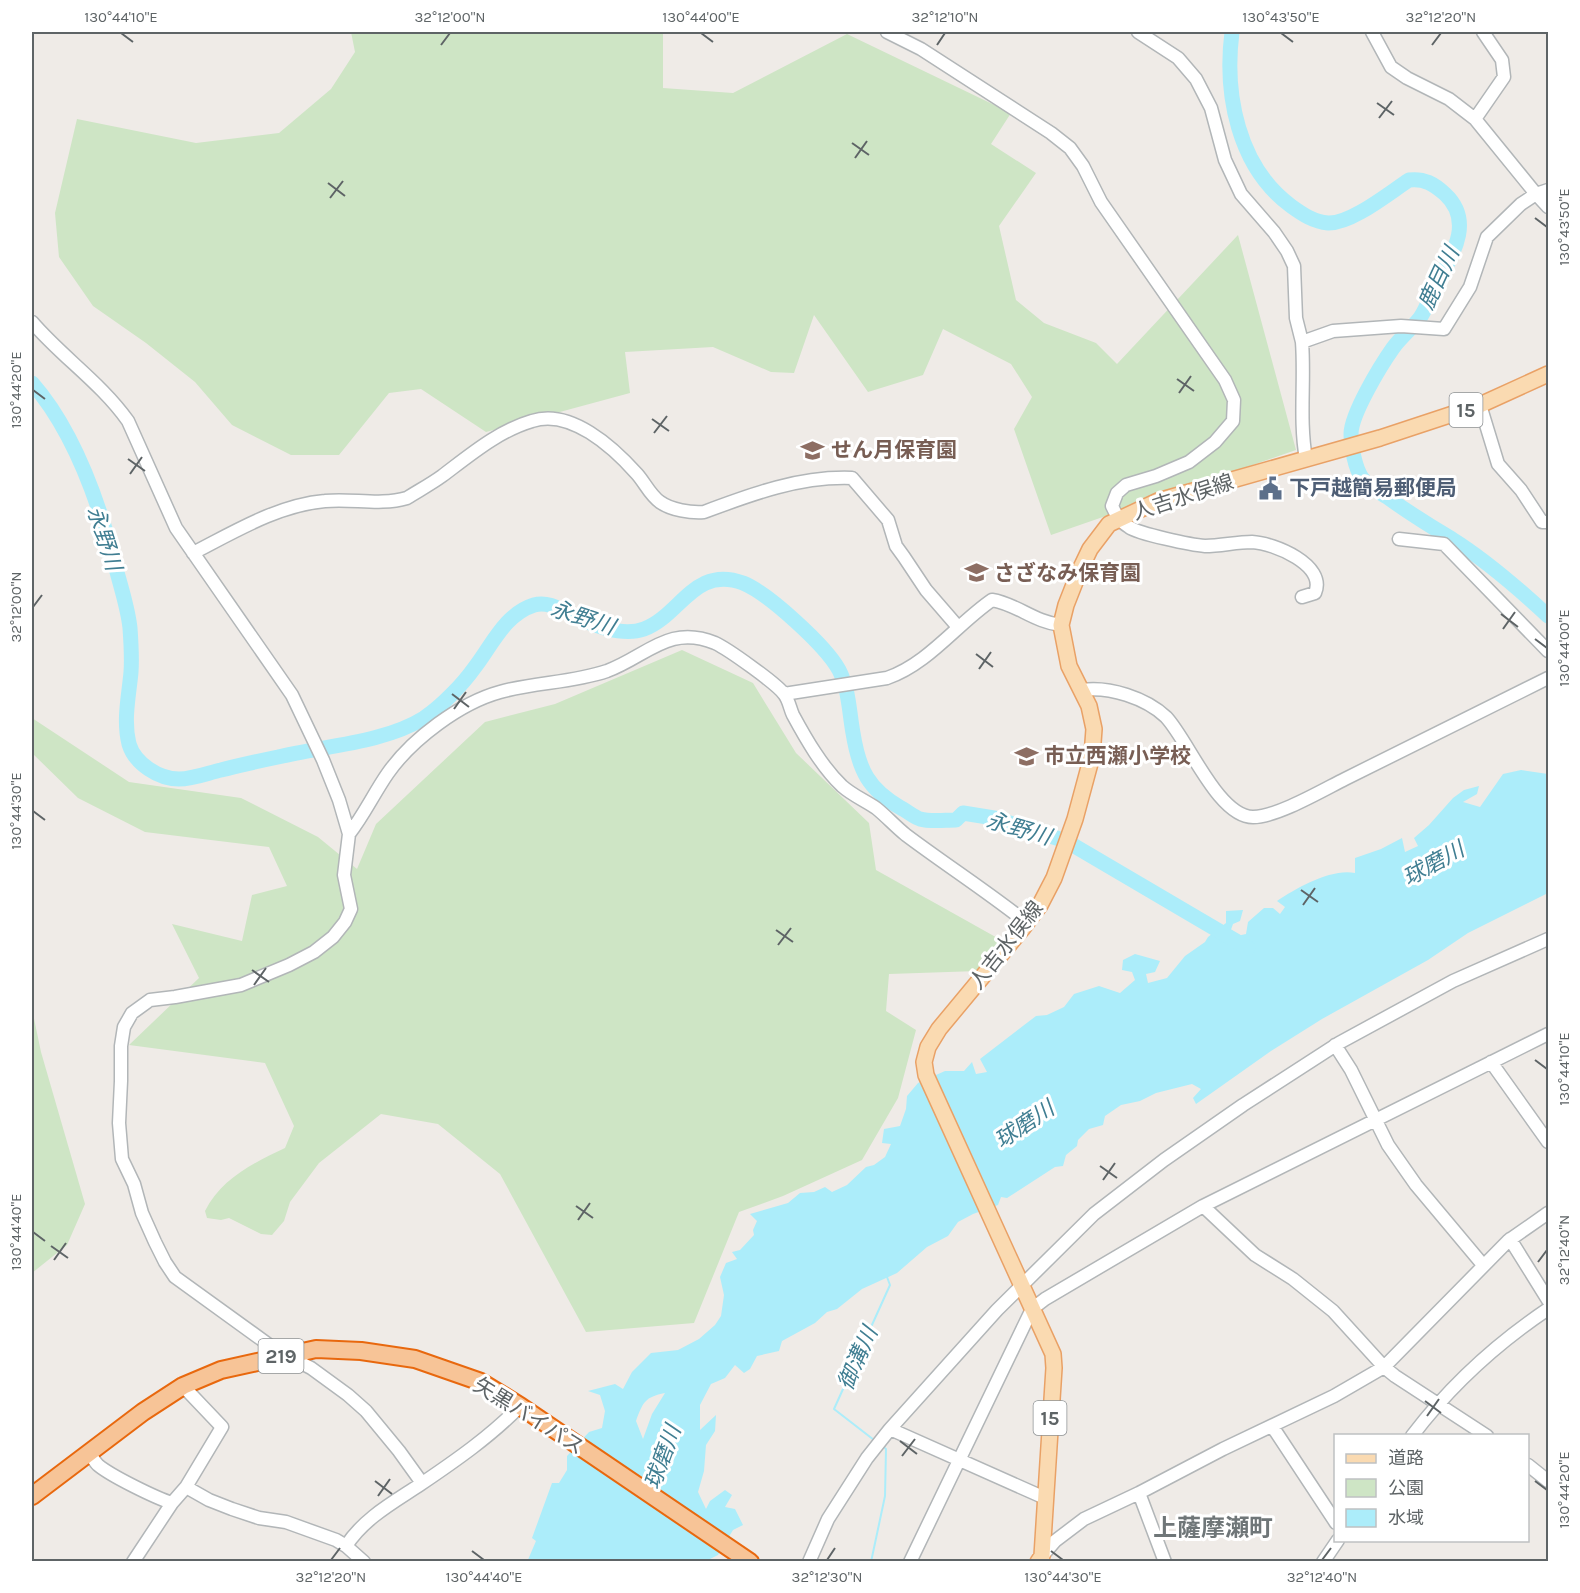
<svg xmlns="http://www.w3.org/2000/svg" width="1580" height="1593" viewBox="0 0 1580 1593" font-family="Karla,'Noto Sans JP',sans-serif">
  <rect width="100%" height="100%" fill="#efebe7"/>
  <path fill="#cee5c5" d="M351,32h312v56l70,5 114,-59 164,79 -20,31 45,29 -37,53 17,74 28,23 52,20 21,21 121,-129 58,215 -245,85 -37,-106 18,-32 -21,-33 -68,-35 -20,46 -55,17 -54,-77 -20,58 -23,-1 -58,-25 -88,5 5,41 -144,39 -65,-43 -32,4 -50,62h-48l-59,-30 -37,-43 -49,-39 -53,-37 -34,-49 -4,-44 22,-94 119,24 83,-10 52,-44 24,-37z
    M682,650l71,33 43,70 73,70 7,47 125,70 -23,31 -89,3 -3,37 30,19 -18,68 -36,62 -79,36 -44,16 -45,111 -108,9 -86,-158 -62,-50 -57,-10 -62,49 -29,39 -6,19 -12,14 -11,-1 -32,-16 -8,2 -14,-2 -2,-7c16,-32 48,-48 80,-63l9,-22 -29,-63 -136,-18 70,-67 -27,-54 70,17 10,-46 35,-9 -18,-39 -124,-15 -67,-34 -46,-45v-35l97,64 112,16 77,39 39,32 19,-45 109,-102 70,-18z
    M32,1009l9,43 44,152 -18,41 -35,28z"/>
  <path fill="#acedfa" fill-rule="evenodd" d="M1521,770l27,4v119l-80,40 -40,27 -106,59 -51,32 -75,53 -3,-6 8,-9 -9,-5 -36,9 -16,8 -19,4 -16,11 -2,9 -14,4 -11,11 -1,6 -11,9 -3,11 -8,1 -48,31 -6,-1 -3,8 -25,9 -15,8 -10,14 -21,11 -30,26 -35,16 -25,20 -10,3 -12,11 -33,18 -3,10 -22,5 -7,13 -6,4 -9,-8 -10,13 -14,6 -11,21v25l16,-15 -1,16 -9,14 -2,26 -6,21 8,17 4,-8 15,-11 7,5 -7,12 10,2 8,16 -10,5 -15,25 -14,7h-177l9,-21 -4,-3 20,-55h7l8,-13v-14l22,-24 13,-4 3,-17 -5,-16 -12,-4 27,-7 8,5 9,-17 19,-19 27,-3 21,-11 16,-14 6,-9 3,-21 -4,-18 6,-14 11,-4 -5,-7 8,-2 14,-15 -1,-5 4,-9 -7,-7 38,-11 12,-10 14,-1 11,-5 7,5 15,-7 19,-18 8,-2 11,-8 6,-13 -9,-1 2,-14 16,-3 6,-17 1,-13 11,-13 27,-12h19l8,-9 4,12 11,-2 -7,-13 56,-43 11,-1 17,-8 10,-13 25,-8 21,7 15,-13 -3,-8 -10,-2 1,-10 12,-6 25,7 -5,11 -9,2 2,9 19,-5 18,-22 20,-14 3,-5 18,-14v-12l17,-1 -3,11 -7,3 -5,14 18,-4 2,-12 16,-14h9l7,6 5,-7 -8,-6c19,-13 55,-33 78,-28v-15l26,-9 21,-11 3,14 13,-6 -4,-8 15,-13 24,-27 11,-8 15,-4 -2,8 -14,8 17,5 23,-33zM665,1393l-13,21 -9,25 -7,-18c7,-19 9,-24 29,-28z"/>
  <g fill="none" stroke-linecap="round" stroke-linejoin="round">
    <path stroke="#acedfa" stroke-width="2" d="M874,1440l-40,-31 56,-124 -3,-8
      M871,1562l14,-66 1,-47 -5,-4"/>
    <path stroke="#acedfa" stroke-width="15" d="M1232,32c-8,62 6,135 59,174 11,8 23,16 37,17 23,1 61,-30 81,-43 15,-2 25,4 36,14 29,27 8,60 -7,87 -7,12 -10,25 -18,37 -8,10 -19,19 -27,30 -12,17 -42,66 -42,86 0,12 4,34 11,44 6,8 17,14 25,19 21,15 43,29 65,42 35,22 67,50 96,77
      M32,383c44,50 69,125 85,189 5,19 11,37 13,56 1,14 2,30 1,44 -2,23 -8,48 -2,72 6,20 30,35 50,35 14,0 29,-6 42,-9 19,-5 38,-9 57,-13 45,-11 106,-14 146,-39 18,-12 39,-34 51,-51 17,-22 30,-53 59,-62 16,-5 31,8 46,14 18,8 45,17 64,10 37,-14 50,-64 99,-46 25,10 83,63 96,87 10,19 10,41 14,63 6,37 15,56 48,75 6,3 13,9 19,11 10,3 25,1 36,1l7,-7 31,5 72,23 182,107"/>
    <defs>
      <path id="minor" d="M887,32l34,17 130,84 19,15 13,18 18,36 124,178 9,20 -1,21 -18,21 -26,20 -33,14 -30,9 -9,8 -5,13c4,9 8,16 17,21 10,7 63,18 76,19 16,0 31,-4 47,-4 22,1 75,23 63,51l-13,4
        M1138,32l40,26 18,21 15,29 14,52 16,34 33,38 13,19 7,15 2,52 6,24
        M1372,32l19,35 16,11 42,21 26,20 61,75 12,13
        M1475,119l29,-42 -2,-17 -19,-28
        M32,322c30,35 69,61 96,99l48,107 116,167 31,65 16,40 10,34 -5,41 7,34 -6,13 -12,15 -19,15 -25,13 -48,20 -66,12 -25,3 -18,13 -8,14 -3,19v35l-2,42 3,36 12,25 8,29 13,29 10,20 10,15 101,73 35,18 37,27 18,16 33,40 23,32
        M1480,405l18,59 23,26 21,32h6
        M1306,459c-7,-39 -1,-78 -4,-117l31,-11 68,-5 43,3 26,-42 17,-50 34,-33 15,-10 12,-4
        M1399,539l45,5 104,107
        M193,553c41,-21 85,-48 132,-52 27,-3 55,5 82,-3 11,-7 24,-14 35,-22 28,-21 56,-45 90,-55 38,-13 81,26 105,53 8,9 13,21 23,28 11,8 31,11 44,10 48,-18 96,-36 148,-34l36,42 8,26 8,11 22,33 32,37
        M1082,690c27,-4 64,8 84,27 22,23 52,100 87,100 24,0 70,-27 92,-38 68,-34 136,-68 203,-101
        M784,694l103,-16c41,-14 70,-54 105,-78 25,4 42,22 69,25
        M349,834c15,-19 25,-41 39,-61 24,-34 72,-70 112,-81 35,-10 72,-9 107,-21 40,-15 62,-47 108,-28 13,6 62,41 69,51 5,6 6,15 9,21 13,24 29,52 49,71 10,9 22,14 34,22 10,8 20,19 30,27 40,30 82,57 121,88
        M1335,1045l16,25 37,75 28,40 67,80
        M1491,1062l57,80
        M1203,1206l52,49 38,24 40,32 51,56 11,9 92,60
        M1510,1239l38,61
        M183,1386l39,41 -36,60
        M1272,1426l64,97
        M890,1429l155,69
        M1412,1436c38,-50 84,-92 136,-127
        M89,1453c3,4 6,9 9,12 13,11 58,33 74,38l14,-16 23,13 23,9 27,9 27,4 50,18 10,6 18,16
        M1528,1465l20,16
        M1139,1493l26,69
        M346,1546c18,-28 48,-44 75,-62 34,-23 70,-48 99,-78
        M1042,1556l13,-15 29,-22 55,-26 84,-44 111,-53 50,-29 124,-126 40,-28
        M133,1562l39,-59
        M809,1562l19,-43 39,-61 23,-29 107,-119 97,-96 70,-54 79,-55 96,-62 114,-62 95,-42
        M910,1562l122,-253 13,-10 158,-93 345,-172
        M1323,1562l15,-22"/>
      <path id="major" d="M1038,1562l4,-6 12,-188 -1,-14 -127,-279 -2,-13 4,-15 11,-18 83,-100 18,-24 14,-27 21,-59 17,-63 2,-27 -5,-23 -20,-40 -8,-41 5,-20 13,-33 11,-23 19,-25 49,-23 222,-63 100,-33 68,-31"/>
      <path id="highway" d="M32,1496l111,-84 40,-26 38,-16 95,-21 45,2 54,8 66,23 39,24 230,156"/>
    </defs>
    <use href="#minor" stroke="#b2b6b8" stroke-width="15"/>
    <use href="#major" stroke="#e9a166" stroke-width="18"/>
    <use href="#highway" stroke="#e8680e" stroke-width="20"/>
    <use href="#minor" stroke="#fff" stroke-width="12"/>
    <use href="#major" stroke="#fadab1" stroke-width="15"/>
    <use href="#highway" stroke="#f7c497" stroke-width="16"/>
  </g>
  <path fill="none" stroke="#5e6466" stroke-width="2" d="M121,33l12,9M701,33l12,9M1281,33l12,9M441,45l9,-12M937,45l8,-12M1432,45l9,-12M1377,103l17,12M1379,118l13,-17M852,143l17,12M855,158l12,-17M328,183l17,13M330,198l13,-17M1535,218l12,9M1177,379l17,12M33,390l12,9M1179,393l12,-17M652,419l17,12M654,433l13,-17M128,459l17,12M130,474l12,-17M33,607l9,-12M1501,614l17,13M1503,629l12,-17M1535,639l12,9M976,654l17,13M979,669l12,-17M452,694l17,13M454,709l12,-17M33,811l12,9M1301,890l17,12M1303,905l12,-17M776,930l17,12M778,945l13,-17M252,970l17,12M254,985l12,-17M1535,1060l12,9M1100,1166l17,12M1103,1180l12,-17M576,1206l17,12M578,1220l12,-17M33,1232l12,9M51,1246l17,12M54,1260l12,-17M1538,1262l9,-12M1425,1401l16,12M1427,1416l12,-17M900,1441l17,13M902,1456l13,-17M375,1481l17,13M1535,1481l12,9M378,1496l12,-17M472,1551l12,9M1051,1551l12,9M331,1560l9,-12M827,1560l8,-12M1322,1560l9,-12"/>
  <defs>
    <symbol id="school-bare" viewBox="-9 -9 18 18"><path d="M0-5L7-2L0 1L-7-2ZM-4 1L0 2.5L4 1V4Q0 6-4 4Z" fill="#8d6e63" stroke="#fff" stroke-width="2.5" paint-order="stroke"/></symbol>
    <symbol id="civic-bare" viewBox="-9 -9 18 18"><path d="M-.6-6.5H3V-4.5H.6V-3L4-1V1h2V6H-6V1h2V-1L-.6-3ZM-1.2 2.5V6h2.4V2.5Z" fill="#5c6f8a" stroke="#fff" stroke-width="2.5" paint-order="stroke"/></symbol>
  </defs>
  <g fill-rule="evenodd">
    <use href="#school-bare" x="796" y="434" width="33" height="33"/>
    <use href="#civic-bare" x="1254" y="472" width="33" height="33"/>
    <use href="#school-bare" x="960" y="556" width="33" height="33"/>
    <use href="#school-bare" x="1010" y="740" width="33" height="33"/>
  </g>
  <g text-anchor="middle" stroke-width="6" stroke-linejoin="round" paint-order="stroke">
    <g fill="#fff" stroke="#8e9294" stroke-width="1.5">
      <rect x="1449.5" y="393" width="33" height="34" rx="4.5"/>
      <rect x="258.5" y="1339" width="45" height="34" rx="4.5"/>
      <rect x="1033.5" y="1401" width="33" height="34" rx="4.5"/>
    </g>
    <g font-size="20" font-weight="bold" fill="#5e6466">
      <text x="1466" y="417">15</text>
      <text x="281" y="1363">219</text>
      <text x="1050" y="1425">15</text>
    </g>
    <g font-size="21" font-weight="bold" fill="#785e54" stroke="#fff" text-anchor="start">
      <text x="831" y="457">せん月保育園</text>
      <text x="994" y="580">さざなみ保育園</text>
      <text x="1044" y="763">市立西瀬小学校</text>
    </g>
    <g font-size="21" font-weight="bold" fill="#4e5e75" stroke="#fff" text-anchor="start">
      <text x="1289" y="495">下戸越簡易郵便局</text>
    </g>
    <g font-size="21" fill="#5e6466" stroke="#fff">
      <text transform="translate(1183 497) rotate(-18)" y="7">人吉水俣線</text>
      <text transform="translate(1006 945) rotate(-52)" y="7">人吉水俣線</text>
      <text transform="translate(529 1416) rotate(32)" y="7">矢黒バイパス</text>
    </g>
    <g font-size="22" font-style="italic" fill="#407e92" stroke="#fff">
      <text transform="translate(1438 278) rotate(-65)" y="8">鹿目川</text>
      <text transform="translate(105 538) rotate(72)" y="8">永野川</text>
      <text transform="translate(583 617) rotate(18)" y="8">永野川</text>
      <text transform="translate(1019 828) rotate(16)" y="8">永野川</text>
      <text transform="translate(1433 863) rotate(-29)" y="8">球磨川</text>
      <text transform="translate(1024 1124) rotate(-34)" y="8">球磨川</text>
      <text transform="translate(857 1358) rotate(-66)" y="8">御溝川</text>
      <text transform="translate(662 1457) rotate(-70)" y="8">球磨川</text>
    </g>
    <g font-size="24" font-weight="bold" fill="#6f7678" stroke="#fff">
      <text x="1213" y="1536">上薩摩瀬町</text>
    </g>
  </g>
  <rect width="1580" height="1593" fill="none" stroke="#ffffff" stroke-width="66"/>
  <rect x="1334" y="1434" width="195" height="108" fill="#ffffff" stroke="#bfc1c2" stroke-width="1.5"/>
  <rect x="1346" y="1454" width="30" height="9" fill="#fadab1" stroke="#bfc1c2" stroke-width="1.5"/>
  <text x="1388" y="1464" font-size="18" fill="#5e6466">道路</text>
  <rect x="1346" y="1479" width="30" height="18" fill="#cee5c5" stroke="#bfc1c2" stroke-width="1.5"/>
  <text x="1388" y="1494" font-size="18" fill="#5e6466">公園</text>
  <rect x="1346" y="1509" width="30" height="18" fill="#acedfa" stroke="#bfc1c2" stroke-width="1.5"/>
  <text x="1388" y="1524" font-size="18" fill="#5e6466">水域</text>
  <rect x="33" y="33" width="1514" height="1527" fill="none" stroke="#5e6466" stroke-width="2"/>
  <g font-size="15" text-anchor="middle" fill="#5e6466">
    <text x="121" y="22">130°44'10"E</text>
    <text x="450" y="22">32°12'00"N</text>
    <text x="701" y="22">130°44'00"E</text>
    <text x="945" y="22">32°12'10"N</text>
    <text x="1281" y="22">130°43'50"E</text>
    <text x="1441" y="22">32°12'20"N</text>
    <text transform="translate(1564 227) rotate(-90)" y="5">130°43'50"E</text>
    <text transform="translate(16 390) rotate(-90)" y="5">130°44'20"E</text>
    <text transform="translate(16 607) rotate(-90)" y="5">32°12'00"N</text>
    <text transform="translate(1564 648) rotate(-90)" y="5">130°44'00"E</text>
    <text transform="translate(16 811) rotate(-90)" y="5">130°44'30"E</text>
    <text transform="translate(1564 1069) rotate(-90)" y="5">130°44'10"E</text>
    <text transform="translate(16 1232) rotate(-90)" y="5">130°44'40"E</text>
    <text transform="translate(1564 1250) rotate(-90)" y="5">32°12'40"N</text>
    <text transform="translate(1564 1490) rotate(-90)" y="5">130°44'20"E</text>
    <text x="331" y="1582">32°12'20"N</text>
    <text x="484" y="1582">130°44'40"E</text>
    <text x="827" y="1582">32°12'30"N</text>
    <text x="1063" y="1582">130°44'30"E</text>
    <text x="1322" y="1582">32°12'40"N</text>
  </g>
</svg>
